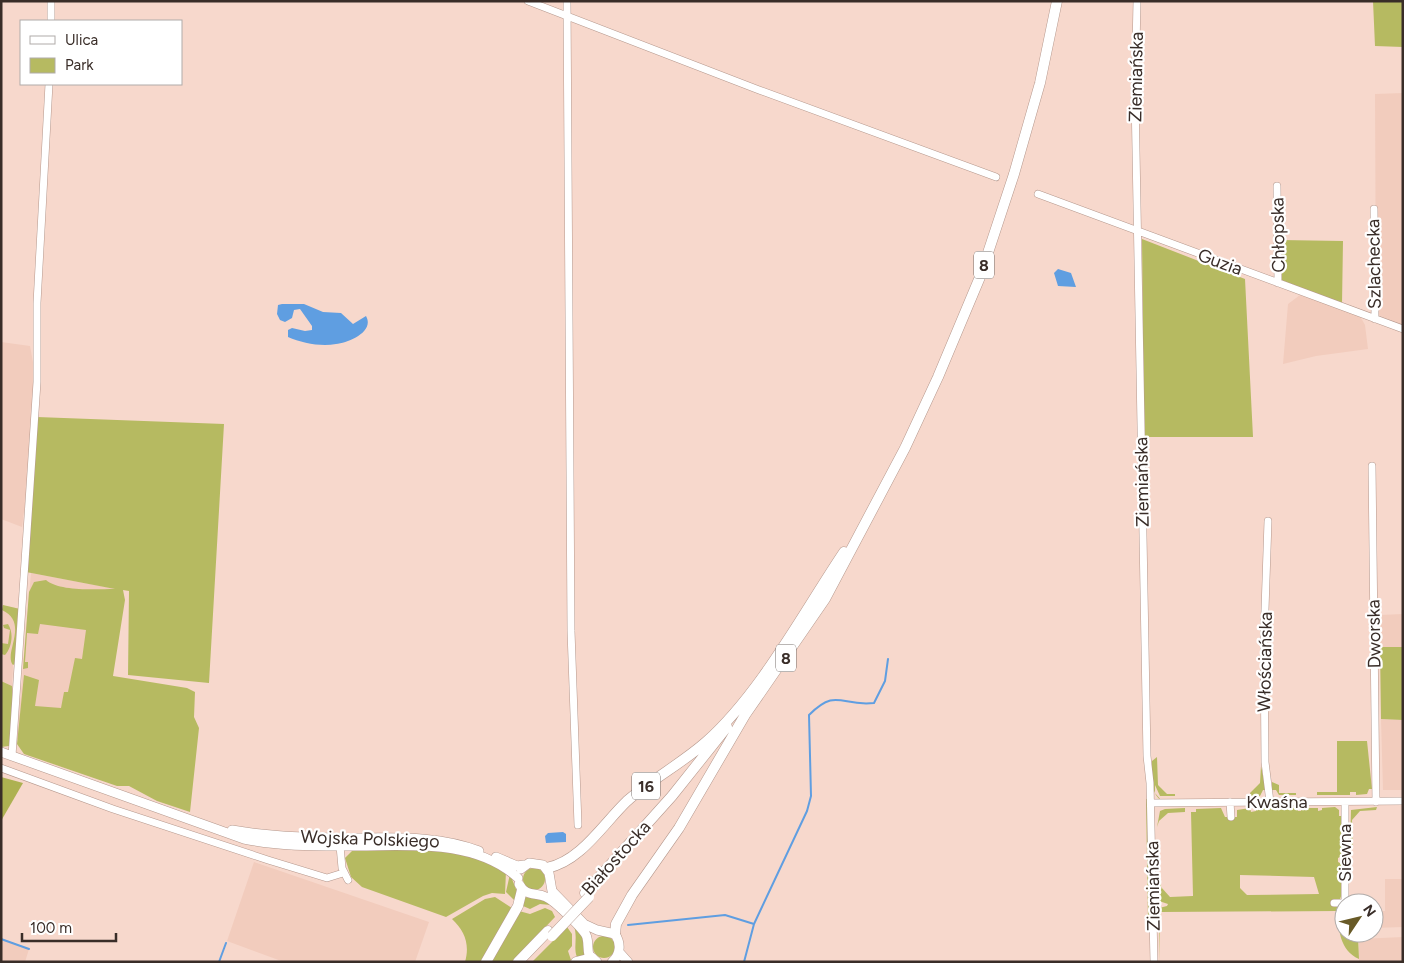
<svg xmlns="http://www.w3.org/2000/svg" width="1404" height="963" viewBox="0 0 1404 963" font-family="Figtree,sans-serif">
  <rect width="100%" height="100%" fill="#f7d8cc"/>
  <path fill="#f2ccbd" d="M1403,93v232l-27,-11 -1,-220z
    M1300,295l60,21 5,9 3,24 -52,7 -33,8 5,-60z
    M1,342l29,4 9,49 -17,132 -21,-8z
    M31,573l91,17 -23,178 -82,-29z
    M1,605l19,4 -3,53 -4,3 -1,21 -11,-5z
    M1403,614v33h-23v-32z
    M1381,719l22,1v70h-20z
    M254,862l175,60 -14,40h-131l-57,-21z
    M1385,879h18v48l-29,1v-17h11z
    M1403,937v25h-44v-23z
    M1,938l28,11 -4,13h-24z"/>
  <path fill="#b6ba61" fill-rule="evenodd" d="M1373,1h30v46l-28,-1z
    M1142,239l103,40 8,158h-109z
    M1280,240l63,1 -1,63 -61,-24z
    M37,417l187,7 -15,259 -81,-8 1,-84 -6,-1 2,10 -12,76 74,12 8,4 -1,25 5,11 -9,84 -33,-11 -28,-15h-12l-93,-32 -7,-10 7,-69 15,5 -4,26 26,2 3,-16h4l7,-34 7,1 4,-29 -46,-6 -2,10 -11,-1 -2,29h3v6l-5,1 6,-77 5,-10 12,-2c14,12 51,9 69,9l-89,-17z
    M3,605l17,4 -3,53 -4,3c-10,-12 17,-42 -11,-55z
    M8,624c6,9 4,23 -3,31l-4,-1v-11l7,1 2,-14 -6,-2 -1,-3z
    M1380,647h23v73l-22,-1z
    M1,681l11,5 2,22 -5,38 -8,1z
    M1337,741h30l5,48h-3l-2,5 -11,1v-3h-6v3h-33v-3h20z
    M1157,757l1,28 9,9h8v2h-15l-5,-11v8l6,7c-11,-6 -9,-27 -9,-39z
    M1261,766l5,24h-3l-3,6h-9l-1,-3 10,-10z
    M1272,782l7,3v8h17v2h-17l-3,-5h-4z
    M1146,799h2l2,120 -2,1z
    M1377,807l-1,3 -16,1 -8,9 1,29h-3l1,-39z
    M1185,808v4l-17,1 -9,8 -2,6 3,-16 5,-2z
    M1221,808l4,9h12v-7l13,-2 1,4 5,-1v-3h42v3h3v-3h17v3l4,-1v-2l13,-1 4,3v6h3v40l-4,2v4l4,2v29l-4,13 5,7 1,20 14,3 1,23c-20,-9 -20,-30 -22,-48l-177,1v50l-1,-54 8,-2 1,-2 -9,-3 -1,-21h3v7l9,10 23,-1 -2,-84h5v-3zM1240,875l74,2 5,17 -72,1 -7,-7z
    M444,849l37,11 25,11 -1,23 -13,-1 -9,3 -37,21 -84,-30 -11,-10 -6,-19 8,-8z
    M523 879a11 11 0 1 1 22 0a11 11 0 1 1-22 0Z
    M510,874l8,20 -2,8 -10,-10z
    M495,897l17,11 -31,54h-16c5,-17 0,-31 -13,-43l33,-20z
    M525,897l21,3 5,5 -11,-1 -10,5 -7,-3z
    M545,908l7,3 3,6 -43,45h-22l29,-51 11,3z
    M574,926l8,9 3,20 -8,2c-4,-10 1,-18 -3,-31z
    M567,927l5,7v12l-4,5 3,9 -2,2h-37z
    M593 947a11 11 0 1 1 22 0a11 11 0 1 1-22 0Z"/>
  <path fill="#adb151" d="M1,777l22,6 -22,38z"/>
  <path fill="#5f9ee1" d="M1058,269l13,4 5,14 -18,-1 -4,-13z
    M282,304h22l19,8 18,1 12,11 13,-8c9,16 -18,27 -30,28 -15,3 -34,-1 -48,-7v-7l4,-2 13,3 7,-1v-4l-12,-17 -6,1 -2,8 -7,4 -5,-2 -3,-6 1,-9z
    M563,832l3,2v8l-20,1 -1,-7 3,-3z"/>
  <g fill="none" stroke-linecap="round" stroke-linejoin="round">
    <path stroke="#5f9ee1" stroke-width="2" d="M628,925l97,-10 29,9
      M1,939l28,10
      M219,962l7,-19
      M744,962l10,-38 53,-113 4,-15 -2,-81c28,-28 32,-8 65,-12l11,-22 3,-22"/>
    <defs>
      <path id="minor" d="M528,1l231,89 237,87
        M567,1l4,630 7,194
        M1137,1l-2,94 12,661 3,27 4,179
        M51,21v-20
        M1277,186l1,97
        M1038,194l365,135
        M1374,209l1,110
        M1372,466l4,336
        M1268,521l-4,118 1,123 5,40
        M12,756l25,-374v-79l12,-219
        M1,768l112,41 155,51 59,18 16,-5
        M1230,802l1,15
        M1345,802v101
        M1151,803l252,-2
        M340,846l2,22 6,12
        M1334,903h10"/>
      <path id="major" d="M1,752l243,87c37,8 76,7 114,7 53,0 117,-7 160,32
        M232,830c39,7 79,8 118,8 44,0 88,-3 129,13
        M496,857l21,9 7,-1
        M521,869l8,-6 14,2 6,8 3,18 32,33 13,6 18,4c6,9 6,20 -3,28
        M519,884c7,13 16,8 27,13 8,3 36,31 40,38 3,6 1,13 3,20l8,7
        M619,952l9,10"/>
      <path id="highway" d="M547,868c34,-7 56,-44 80,-67 25,-22 54,-37 79,-59 55,-49 97,-129 138,-190
        M585,893l87,-97 55,-69
        M615,934l1,-10 16,-29 47,-67 66,-113 80,-116 80,-151 33,-71 42,-100 34,-103 26,-91 17,-82
        M486,962l32,-56 4,-16
        M518,962l30,-31
        M576,962l16,-4"/>
    </defs>
    <use href="#minor" stroke="#b5988d" stroke-width="8"/>
    <use href="#major" stroke="#b5988d" stroke-width="10"/>
    <use href="#highway" stroke="#b5988d" stroke-width="11"/>
    <use href="#minor" stroke="#fff" stroke-width="7"/>
    <use href="#major" stroke="#fff" stroke-width="9"/>
    <use href="#highway" stroke="#fff" stroke-width="10"/>
    <defs>
      <path id="highway-bridge" d="M552,936l37,-39"/>
    </defs>
    <use href="#highway-bridge" stroke="#b5988d" stroke-width="11" stroke-linecap="butt"/>
    <use href="#highway-bridge" stroke="#fff" stroke-width="10"/>
  </g>
  <g text-anchor="middle" stroke-width="4.5" stroke-linejoin="round" paint-order="stroke">
    <g fill="#fff" stroke="#746c68" stroke-width="1">
      <rect x="974" y="251.5" width="20" height="27" rx="4"/>
      <rect x="776" y="644.5" width="20" height="27" rx="4"/>
      <rect x="632" y="772.5" width="28" height="27" rx="4"/>
    </g>
    <g font-size="16" font-weight="bold" fill="#392d28">
      <text x="984" y="271">8</text>
      <text x="786" y="664">8</text>
      <text x="646" y="792">16</text>
    </g>
    <g font-size="18" fill="#392d28" stroke="#fff">
      <text transform="translate(1136 77) rotate(-89)" y="6">Ziemiańska</text>
      <text transform="translate(1278 235) rotate(-91)" y="6">Chłopska</text>
      <text transform="translate(1220 262) rotate(20)" y="6">Guzia</text>
      <text transform="translate(1374 264) rotate(-91)" y="6">Szlachecka</text>
      <text transform="translate(1142 482) rotate(-91)" y="6">Ziemiańska</text>
      <text transform="translate(1374 634) rotate(-91)" y="6">Dworska</text>
      <text transform="translate(1265 662) rotate(-89)" y="6">Włościańska</text>
      <text x="1277" y="808">Kwaśna</text>
      <text transform="translate(370 839) rotate(2)" y="6">Wojska Polskiego</text>
      <text transform="translate(1345 853) rotate(-90)" y="6">Siewna</text>
      <text transform="translate(616 858) rotate(-48)" y="6">Białostocka</text>
      <text transform="translate(1153 886) rotate(-91)" y="6">Ziemiańska</text>
    </g>
  </g>
  <rect width="1404" height="963" fill="none" stroke="#392d28" stroke-width="5"/>
  <rect x="20" y="20" width="162" height="65" fill="#ffffff" stroke="#b0aba9"/>
  <rect x="30" y="36" width="25" height="8" fill="#ffffff" stroke="#b0aba9"/>
  <text x="65" y="45" font-size="15" fill="#392d28">Ulica</text>
  <rect x="30" y="58" width="25" height="15" fill="#b6ba61" stroke="#b0aba9"/>
  <text x="65" y="70" font-size="15" fill="#392d28">Park</text>
  <g transform="translate(1359 918) rotate(55)"><circle r="24" fill="#ffffff" stroke="#b0aba9"/>
  <path d="M0-4L9 19L0 12L-9 19Z" fill="#685a27"/>
  <text y="-8" font-size="14" font-weight="bold" text-anchor="middle" fill="#392d28">N</text>
  </g>
  <path d="M22 933v8h94v-8" fill="none" stroke="#392d28" stroke-width="2.5"/>
  <text x="30" y="933" font-size="15" fill="#392d28" stroke="#ffffff" stroke-width="4" paint-order="stroke">100 m</text>
</svg>
